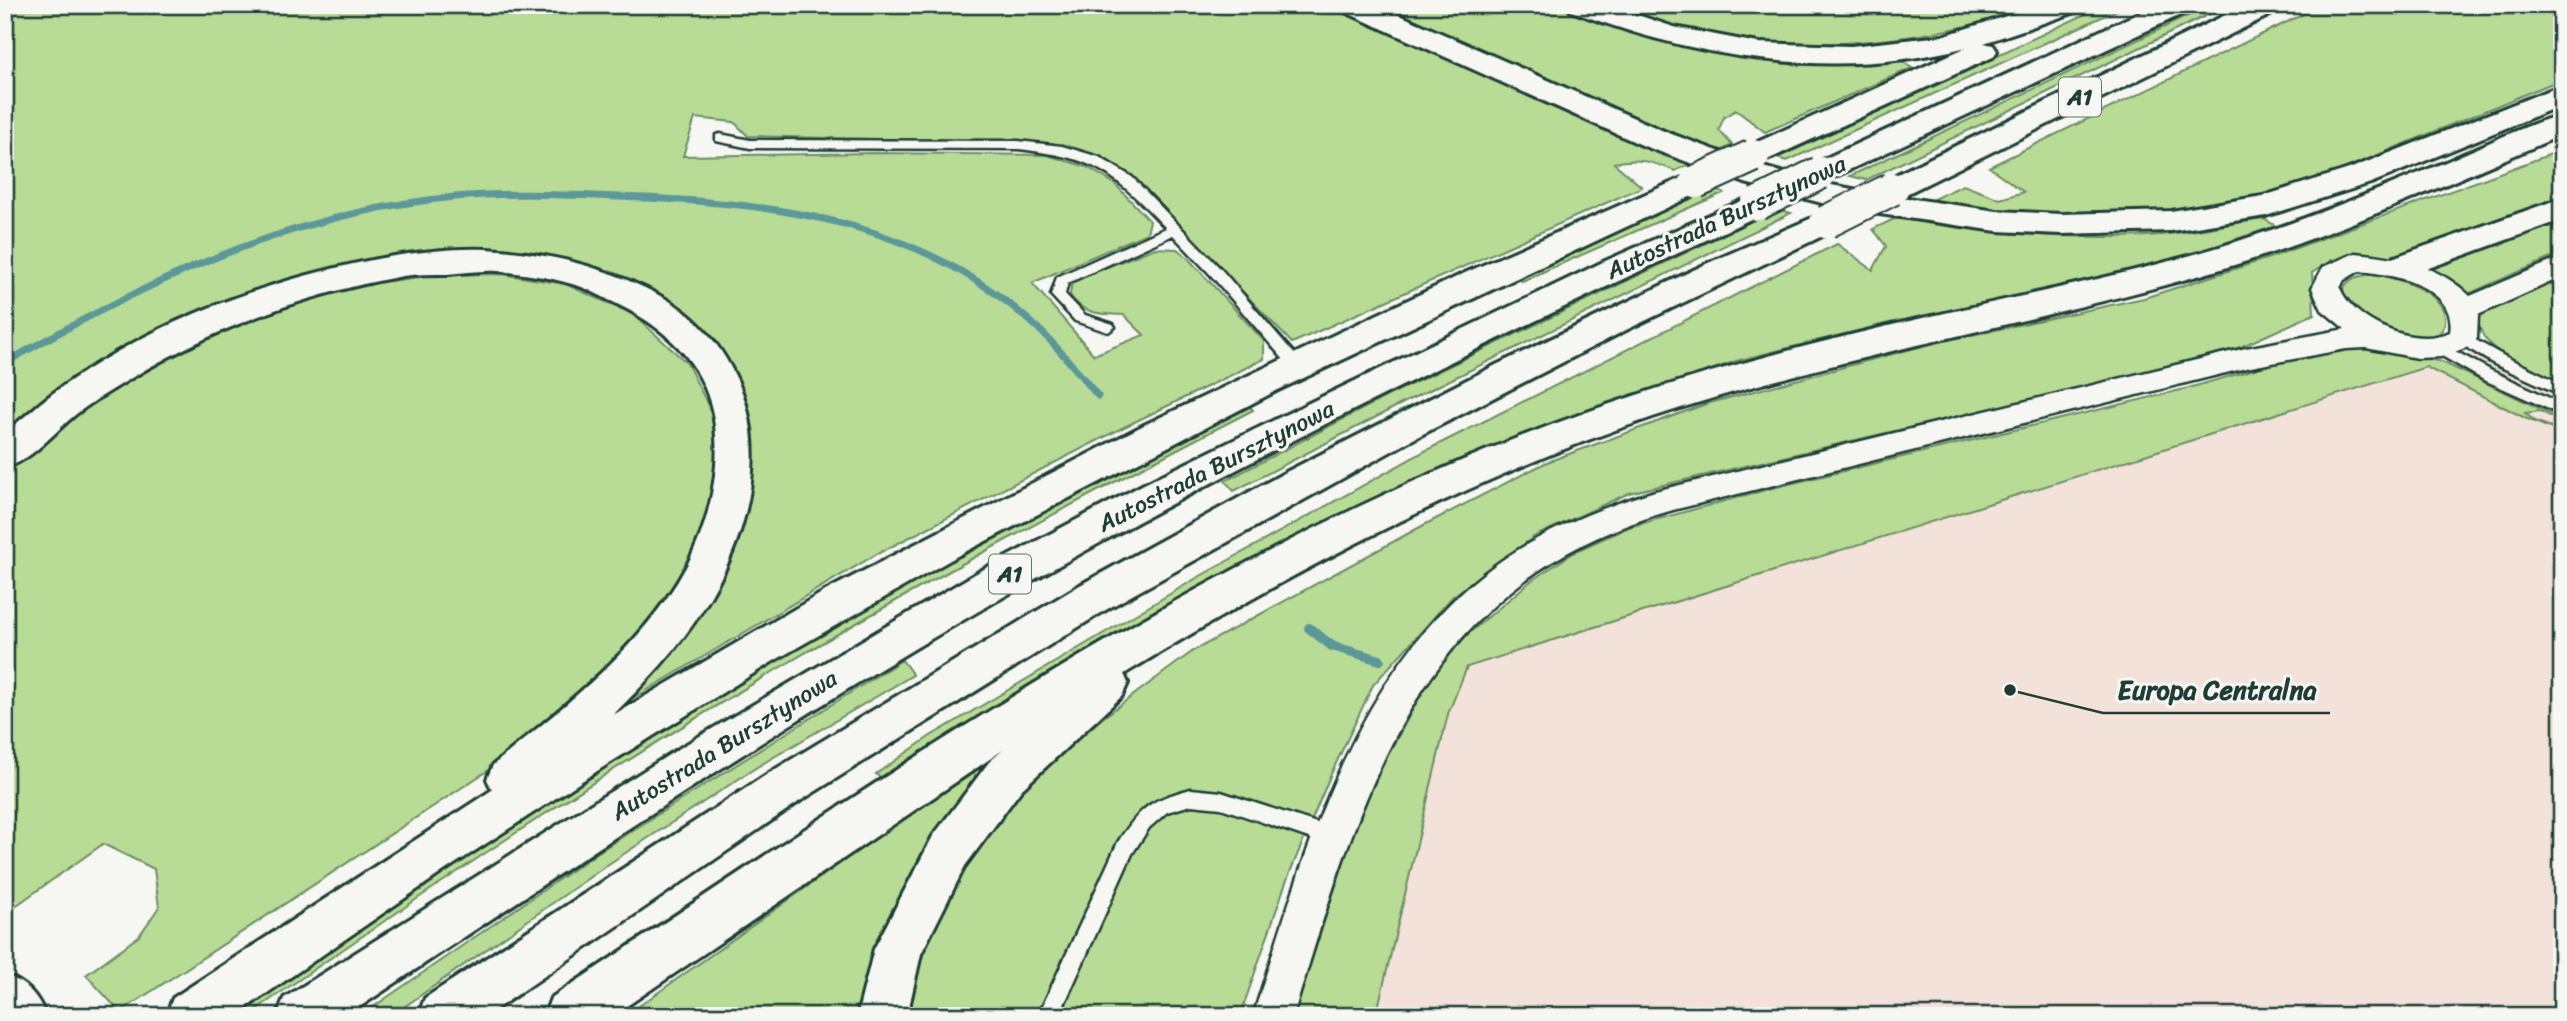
<svg xmlns="http://www.w3.org/2000/svg" width="2567" height="1021" viewBox="0 0 2567 1021" font-family="Sriracha,sans-serif">
  <rect width="100%" height="100%" fill="#f6f6f2"/>
  <filter id="ink" filterUnits="userSpaceOnUse"><feTurbulence type="fractalNoise" baseFrequency=".0143" numOctaves="2"/><feDisplacementMap in="SourceGraphic" scale="14" xChannelSelector="R" yChannelSelector="G"/><feConvolveMatrix kernelMatrix="1 2 1 2 8 2 1 2 1" color-interpolation-filters="sRGB"/></filter>
  <g filter="url(#ink)">
    <path fill="#f2e2d9" d="M2562,325v691h-1186l72,-302 19,-47z"/>
    <path fill="#b8dc96" stroke="#6c8c65" stroke-width="2" d="M5,5h1325l272,122 91,36 -18,8c-21,-9 -39,-14 -61,-8l28,24 -350,156 -147,-153 -40,-30 -53,-17 -304,-7 -14,-14 -39,-4 -12,38 192,-3 172,2 40,12 28,17 35,37 -3,12 -115,50 62,72 50,-20 -20,-20c-22,-1 -41,0 -54,-20l2,-14 83,-33 22,1 9,7 78,85v18l-142,69 -245,126 -267,158 131,-207 -58,-191 -53,-33 -71,-22 -114,-6 -192,40 -248,148z
      M1374,5h187l77,30 66,16 64,8h131l13,9 -147,64 -29,-22 -12,7 -5,13 13,15 -13,7z
      M1599,5h434c-36,15 -75,24 -113,30 -113,18 -214,7 -321,-30z
      M2105,5h23l-341,156 -10,-3z
      M2211,5h17l-362,175 -16,-4z
      M2322,5h240v74l-262,108 -90,20 -106,10 -99,-2 -82,-11 40,-19 37,14 24,-7 -35,-25z
      M2562,150v46l-168,62 -30,-3 -32,5 -20,13 2,41 -76,34 -159,40 -450,105 -94,43 -82,60 -80,89 -43,91 -44,106 -46,134h-338l12,-57 51,-101 51,-68 88,-73 89,-66 229,-125 125,-64 159,-58 224,-60 214,-46 128,-41z
      M1712,189l11,4 -201,88 -8,-5z
      M1777,209l14,4 -386,189 -171,89 -9,-10 170,-89z
      M1896,218c83,15 167,22 251,18 39,-2 79,-12 117,-17l12,7 -114,38 -277,60 -149,37 -271,96 -179,85 -77,41 -328,196 -5,-5 53,-37 266,-158 230,-128 412,-207 36,26 13,-24 -13,-17z
      M2562,218v35l-101,44 -43,-28z
      M2562,273v110c-29,-13 -90,-31 -83,-71z
      M501,274l64,10 68,30 54,49 25,50 5,63 -15,68 -37,64 -53,63 -99,83 -393,258 -34,-37 53,-39 20,-29 -5,-38 -51,-25 -96,68 -2,-2v-441l61,-52 129,-79 89,-36 68,-16 83,-11z
      M2372,274c21,3 75,17 73,47 -2,33 -67,9 -80,-3 -10,-9 -20,-15 -22,-29 7,-12 16,-13 29,-15z
      M2342,344h13l87,18 120,57v3l-22,-11 -15,2 10,8 27,10v2l-37,-15 -99,-51 -959,300 -19,47 -72,302h-84l73,-218 55,-102 21,-33 27,-29 64,-54 46,-30 51,-23 140,-38 416,-100z
      M1247,403l6,7c-158,81 -314,164 -467,254 -185,109 -363,229 -539,352h-32l136,-93 426,-266 130,-76z
      M902,660l11,15 -156,92 -147,96 -219,153h-31l240,-165z
      M974,773l5,10 -114,233h-240l282,-200z"/>
    <g fill="none" stroke-linecap="round" stroke-linejoin="round">
      <path stroke="#5b9899" stroke-width="7" d="M5,363c140,-81 287,-151 450,-166 63,-6 128,-1 191,1 142,7 273,25 384,123 25,22 46,49 68,75"/>
      <path stroke="#5b9899" stroke-width="10" d="M1309,628l23,18 48,14"/>
      <defs>
        <path id="lane" d="M720,134l30,6 268,1 44,5 37,11 33,20 88,91 83,96 -7,5 -5,-1 -81,-94 -37,-39 -105,48 -3,11 20,21 28,9 2,3 -7,5 -33,-11 -24,-26 6,-18 109,-49c-55,-57 -68,-70 -148,-79l-268,-1 -34,-7v-6z
          M2463,333l41,23 58,28v11l-68,-31 -36,-22 -2,-4 2,-4z
          M2440,343l52,28 70,33v11l-80,-36 -47,-27 -2,-4 2,-4z
          M1191,789l30,3 111,36 7,3 2,6 -2,6 -7,3 -111,-38 -30,-3 -24,7 -18,16 -17,26 -73,162h-21l80,-174c24,-36 32,-42 73,-53z"/>
        <path id="street" d="M2355,253c41,3 85,13 115,43l92,-39v20l-84,38 -1,23 -4,7 -32,12 -24,1 -51,-10 -20,1 -100,19 -573,142c-257,72 -310,280 -380,506h-40c49,-152 93,-323 218,-432 52,-45 118,-73 184,-93l591,-143 99,-19 -23,-19 -10,-22 11,-21zM2359,271c34,3 99,16 91,61 -35,16 -96,-9 -110,-44l4,-8z"/>
        <path id="primary" d="M2562,198v22l-161,58 -12,-3 -5,-8 5,-8z"/>
        <path id="highway" d="M1339,5h38l289,127 74,27 -2,-3 4,-7 225,-102c-133,34 -269,12 -396,-36l-4,-6h40l67,22 84,16 93,3 91,-10 100,-31h41l-4,6 -95,32 9,2 4,6 -4,6 -237,108 53,15 -5,-7 5,-7 347,-161h37l-4,6 -368,172 58,11 -3,-5 5,-7 365,-177h36l-4,6 -378,186 97,14 64,3 110,-3 92,-15 86,-27 213,-84v20l-191,78 -105,33 -95,15 -110,3 -64,-3 -152,-22 -100,-26 -101,-37 -301,-135z
          M2562,115v20c-119,50 -237,105 -361,140 -182,52 -369,82 -548,142 -186,62 -362,155 -529,257l4,9 -6,13 -101,94 -56,76 -44,88 -14,62h-50l17,-67 59,-113 56,-74 14,-12 -391,266h-68l7,-18c329,-218 659,-452 1033,-585 112,-40 228,-70 343,-96 98,-22 196,-41 292,-70 79,-24 154,-55 229,-86 37,-16 75,-36 114,-46z
          M1696,172l11,3 5,7 -5,7 -431,202 -317,164 -187,107 -164,102 -161,105 -213,147h-68l7,-18 319,-208 -5,-11 6,-14c70,-58 149,-117 193,-198 17,-31 27,-67 30,-102 6,-81 -33,-130 -103,-163 -13,-6 -27,-15 -41,-18 -22,-7 -51,-11 -74,-13 -17,-1 -34,2 -51,3 -14,0 -30,0 -44,2 -105,19 -202,57 -291,114 -13,8 -26,16 -37,25 -22,18 -43,45 -70,53v-35c16,-13 31,-27 47,-39 92,-68 204,-110 315,-133 41,-8 91,-15 133,-11 58,5 115,20 166,49 24,14 46,36 60,60 49,79 24,176 -23,250 -25,40 -57,73 -90,106l214,-125 317,-165 323,-153z
          M1757,194l11,3 5,7 -5,7c-255,119 -511,241 -756,381 -229,130 -447,278 -666,424h-69l7,-18 399,-252 297,-175 164,-87 167,-82 292,-140z
          M1826,212l11,3 5,7 -5,7 -211,101 -209,107 -308,171 -309,193 -314,215h-68l7,-18 344,-225 311,-188 206,-113 210,-107 212,-102z
          M5,975c22,8 32,20 41,41h-41z"/>
      </defs>
      <use href="#lane" stroke="#1f3d34" stroke-width="5"/>
      <use href="#street" stroke="#1f3d34" stroke-width="5"/>
      <use href="#primary" stroke="#1f3d34" stroke-width="6"/>
      <use href="#highway" stroke="#1f3d34" stroke-width="6"/>
      <use href="#lane" fill="#f6f6f2" fill-rule="evenodd"/>
      <use href="#street" fill="#f6f6f2" fill-rule="evenodd"/>
      <use href="#primary" fill="#f6f6f2" fill-rule="evenodd"/>
      <use href="#highway" fill="#f6f6f2" fill-rule="evenodd"/>
      <defs>
        <path id="highway-bridge" d="M1696,182l57,-26
          M1757,204l63,-31
          M1826,222l66,-33"/>
      </defs>
      <use href="#highway-bridge" stroke="#1f3d34" stroke-width="36" stroke-linecap="butt"/>
      <use href="#highway-bridge" stroke="#f6f6f2" stroke-width="32"/>
    </g>
  </g>
  <g text-anchor="middle" stroke-width="6" stroke-linejoin="round" paint-order="stroke">
    <g fill="#f6f6f2" stroke="#60746d" stroke-width="2">
      <rect x="2059" y="77.5" width="42" height="39" rx="5"/>
      <rect x="989" y="554.5" width="42" height="39" rx="5"/>
    </g>
    <g font-size="23" font-weight="bold" fill="#1f3d34">
      <text x="2080" y="105">A1</text>
      <text x="1010" y="582">A1</text>
    </g>
    <g font-size="24" fill="#1f3d34" stroke="#f6f6f2">
      <text transform="translate(1726 217) rotate(-25)" y="8">Autostrada Bursztynowa</text>
      <text transform="translate(1216 466) rotate(-27)" y="8">Autostrada Bursztynowa</text>
      <text transform="translate(724 745) rotate(-32)" y="8">Autostrada Bursztynowa</text>
    </g>
  </g>
  <path fill="none" stroke="#1f3d34" stroke-width="2.5" d="M2010 690L2103 713H2330"/>
  <circle fill="#1f3d34" stroke="#f6f6f2" stroke-width="2.5" cx="2010" cy="690" r="7"/>
  <g font-size="26" text-anchor="middle" font-weight="bold" fill="#1f3d34" stroke="#f6f6f2" stroke-width="6" stroke-linejoin="round" paint-order="stroke">
    <text x="2217" y="699">Europa Centralna</text>
  </g>
  <rect width="2567" height="1021" fill="none" stroke="#f6f6f2" stroke-width="28"/>
  <rect x="14" y="14" width="2539" height="993" fill="none" stroke="#1f3d34" stroke-width="2.5" filter="url(#ink)"/>
</svg>
